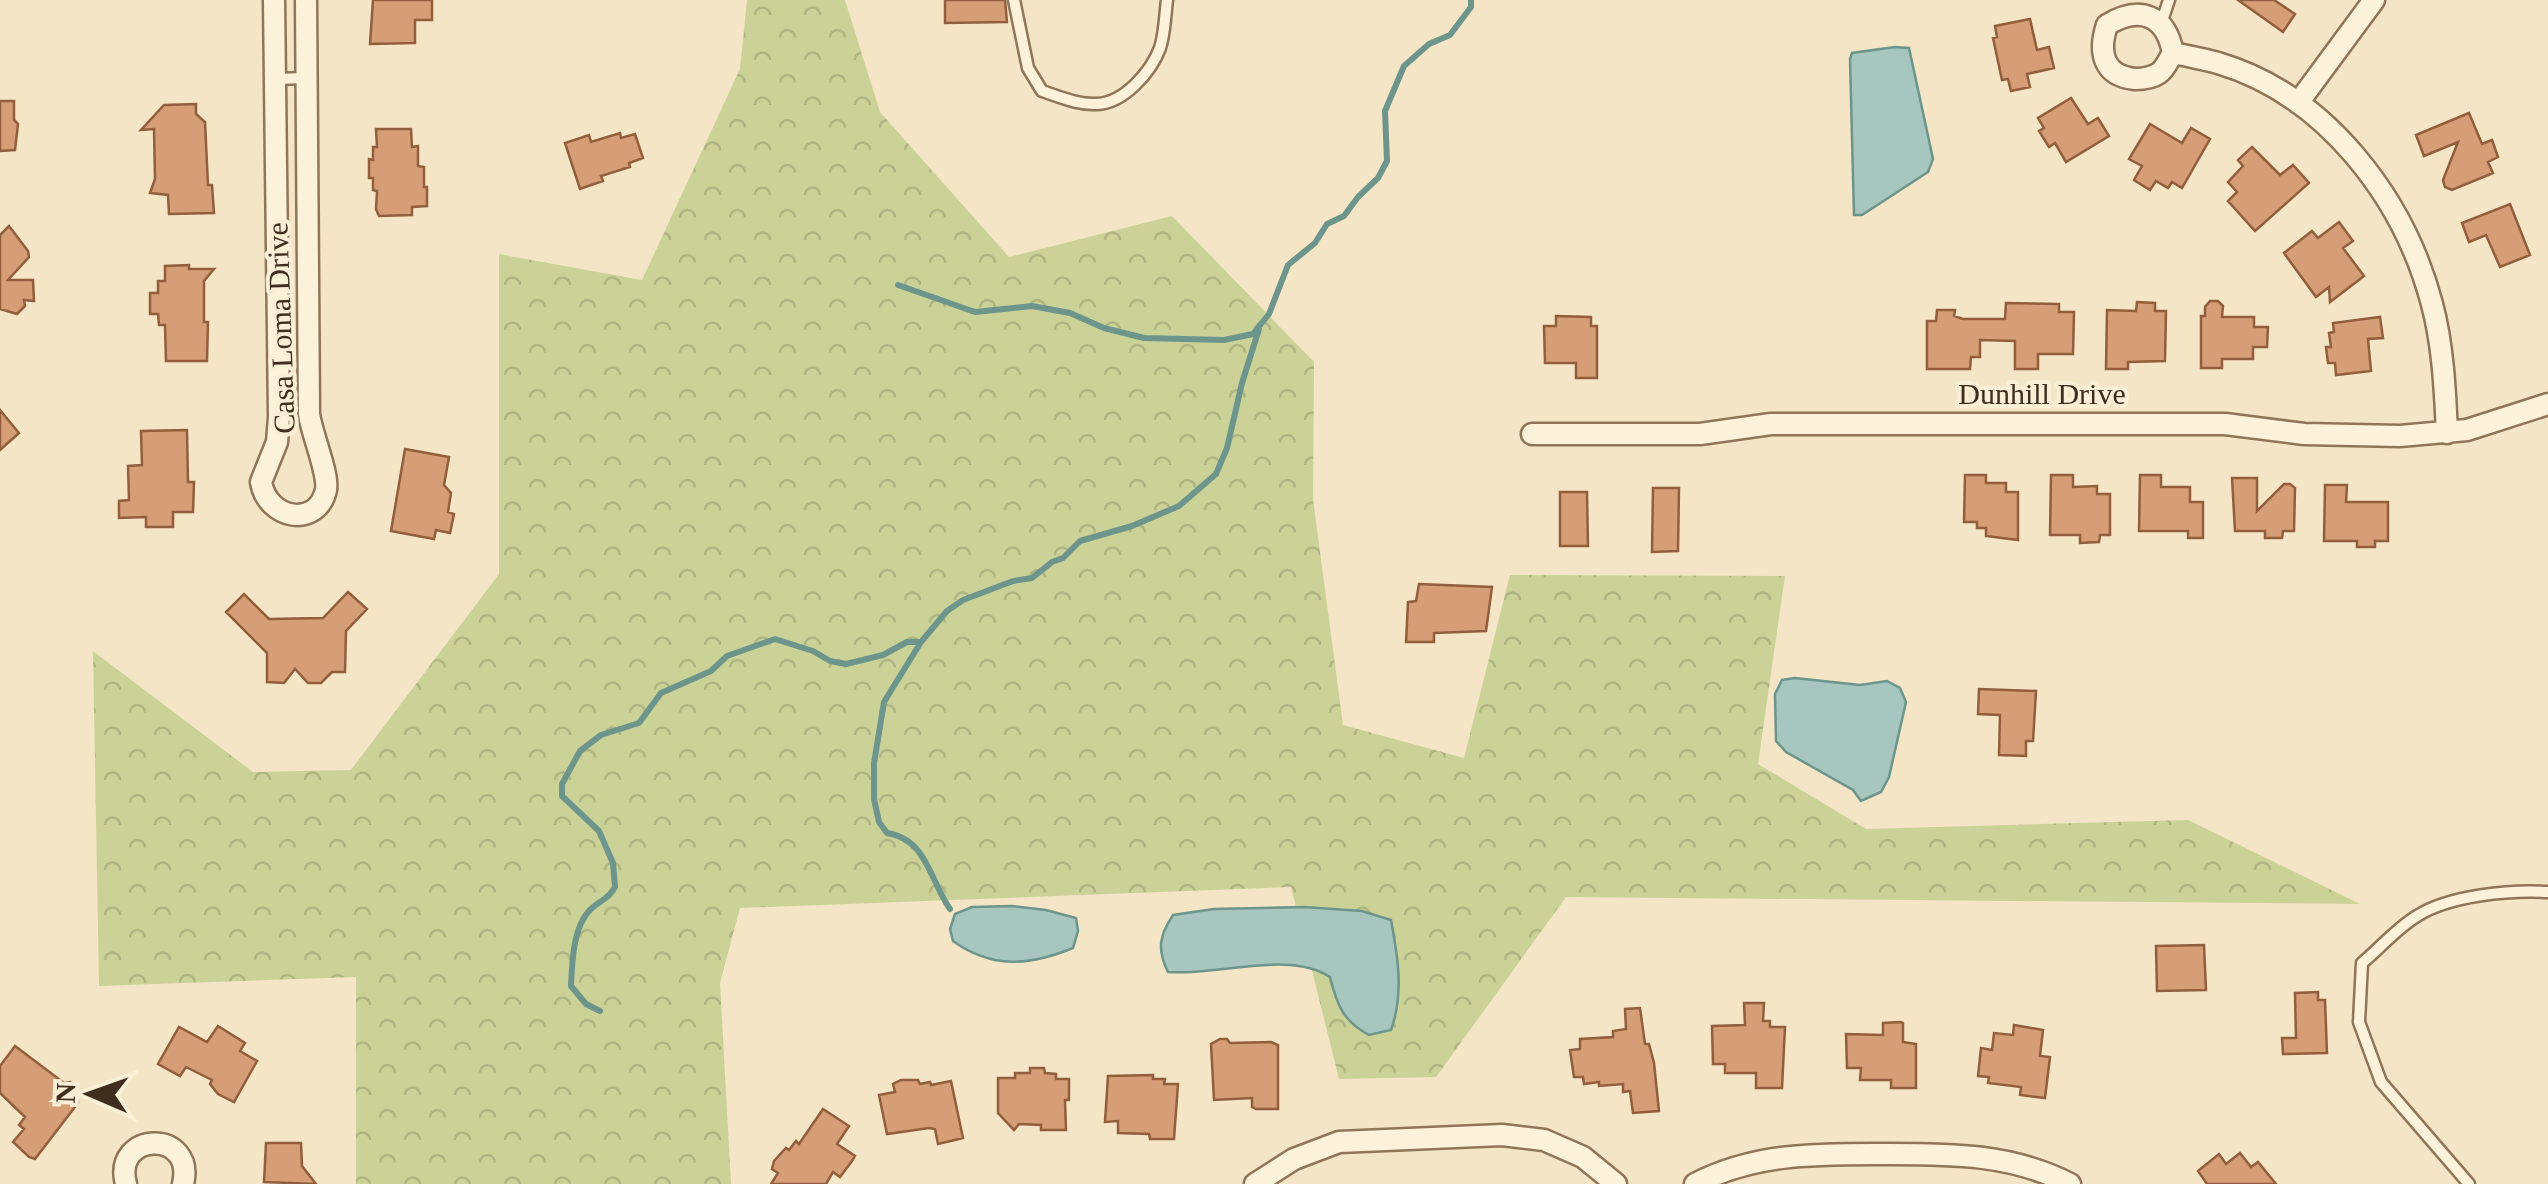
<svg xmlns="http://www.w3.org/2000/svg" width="2548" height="1184" viewBox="0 0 2548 1184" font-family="Georgia,serif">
  <defs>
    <pattern id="forest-crowns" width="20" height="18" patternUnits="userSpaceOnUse" patternTransform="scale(2.5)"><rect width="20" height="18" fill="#cbd297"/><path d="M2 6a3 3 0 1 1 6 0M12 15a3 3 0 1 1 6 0" fill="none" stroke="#afb582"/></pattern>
  </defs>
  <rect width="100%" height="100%" fill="#f3e5c5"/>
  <path fill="url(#forest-crowns)" d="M747,0h98l35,112 129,145 163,-41 142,146 -1,137 30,226 121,33 46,-183 275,1 -27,188 108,65 322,-9 172,84 -794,-7 -130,180 -97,2 -48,-192 -551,21 -20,75 11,201h-375v-207l-257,9 -6,-335 160,121 98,-2 148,-196v-320l143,26 98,-211z"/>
  <path fill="#a7c6bd" stroke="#6d958b" stroke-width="2.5" d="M1895,47l14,1 24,111 -5,13 -66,43h-8l-4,-156 2,-6z
    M1795,678l65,7 27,-4 13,7 6,14 -17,75 -8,15 -20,9 -8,-11 -67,-38 -10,-11 -1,-47 7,-14z
    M1012,906l34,4 30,8 2,13 -5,17c-44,18 -81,21 -120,-7l-3,-12 5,-15 17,-7z
    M1304,907l58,4 29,9c7,37 13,74 0,110l-22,5c-26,-14 -32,-30 -39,-58 -40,-27 -114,-1 -162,-5 -11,-22 -9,-36 5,-57l41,-6z"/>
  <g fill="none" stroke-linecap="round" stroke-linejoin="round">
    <path stroke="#6d958b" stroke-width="6" d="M898,285l77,27 57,-6 38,7 34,15 40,10 80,2 29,-6 16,-20 19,-49 27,-22 12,-19 17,-8 14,-19 20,-19 9,-17 -2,-50 19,-45 25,-22 21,-9 21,-28v-7
      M950,909c-20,-28 -23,-70 -63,-76l-8,-11 -5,-23v-36l10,-61 37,-60 26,-31 16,-11 50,-19 19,-3 20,-16 11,-4 17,-17 52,-15 47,-20 37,-32 11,-26 15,-65 17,-54
      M600,1011l-14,-7 -15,-18c1,-24 2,-60 20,-77 9,-9 18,-10 24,-22l-2,-24 -14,-32 -37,-35v-12l18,-33 21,-16 38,-12 22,-30 50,-22 16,-15 48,-17 38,12 17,10 16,3 37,-9 24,-13h14"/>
  </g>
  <path fill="#d59e77" stroke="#925e3c" stroke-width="2.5" d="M373,0h59v20h-17v23l-45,1z
    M945,0h60l2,22 -62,1z
    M2238,0h36l21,14 -12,18z
    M2030,19l7,31 12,-3 5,21 -27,6 3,13 -19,4 -3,-12 -6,1 -9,-42 4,-1 -2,-11z
    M2071,98l17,26 10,-6 11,18 -43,26 -11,-19 -6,4 -10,-16 5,-3 -6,-10z
    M0,101h14v19l4,4 -3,26 -15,1z
    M196,104v10l9,8 3,63h4l2,28 -45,1 -1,-19 -18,-2 5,-14 -1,-50 -13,1 23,-25z
    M2469,113l13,31 10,-4 6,17 -10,5 5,11 -41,17 -7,-3 -2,-7 15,-38 -34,14 -8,-21z
    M2150,124l32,19 9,-15 19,11 -28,49 -10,-6 -4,6 -12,-7 -6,9 -16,-10 8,-14 -13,-7z
    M376,129h35l1,18 6,-1v20l6,1v20h3v19l-15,1v8l-33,1 -3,-7 1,-18 -4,-1v-12h-4v-19l4,1v-13h4z
    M620,133l1,5 14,-4 8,24 -14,5 1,4 -29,9 2,5 -23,8 -15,-46 24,-8 2,7z
    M2252,147l28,28 13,-10 16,18 -54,48 -27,-30 9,-9 -9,-10 15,-16 -5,-6z
    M2510,204l20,51 -30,12 -14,-32 -17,7 -7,-19z
    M2339,222l14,19 -10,7 21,28 -34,26 -1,-15 -13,10 -32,-44 28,-22 6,7z
    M9,226l19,25 1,6 -21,23h25l1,21 -10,-1 1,6 -8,8 -17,-5v-74z
    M189,265v4h25l-10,12v41h4l-1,39h-41l-1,-36h-6l-1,-11h-8v-21h8v-12h7v-15z
    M2210,301h8l5,5 -1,11h32v10h14l-1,20h-14v12h-31v9h-21v-52h4v-9z
    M2137,302l18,1v8h11l-1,50 -37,1v7h-22l1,-59 29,1z
    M2006,303l53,1v8h15l-1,42h-35v15h-23v-28l-35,-1v17h-9l-1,12h-43v-48h9l1,-11h18l-1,6 9,3h42z
    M1556,316l35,1v9h6v52h-21v-15h-31l-1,-37h12z
    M2380,317l3,21 -15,1 3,32 -35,4 -1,-12h-7l-2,-16h5l-2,-14 5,-1 -1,-9z
    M0,410l19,23 -19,17z
    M187,430l1,52h6l-1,30h-20v15h-27v-10l-27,1v-17l10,-1 -1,-34 14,-1 -1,-34z
    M405,449l44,8 -5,28 7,8 -3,19 6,2 -4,19 -14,-3 -2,9 -43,-8z
    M1965,475h21v8h20v9h12v48l-32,-4v-8h-9v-6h-13z
    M2051,475h22v12l24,-1v8h13v41h-10l-1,7 -19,1v-8h-30z
    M2140,475h21v12h29v15h13v36h-15v-7h-49z
    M2232,478h25v33l27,-27h6l5,4 -1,43h-11l-1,7h-17v-7h-30z
    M2325,485h22l-1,17h42v39h-13v6h-18v-6h-33z
    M1653,488h26l-1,63 -26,1z
    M1560,492h27l1,54h-28z
    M1419,584l73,3 -6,44 -52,2v9h-28l2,-40 8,-1z
    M348,592l19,17 -21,22 -1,41h-13l-11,11h-13l-13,-14 -11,14 -17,-1v-29l-41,-41 18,-18 25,25 54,-1z
    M1979,689l57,2 -3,50h-7v15l-27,-1 1,-40 -22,-1z
    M2204,945l2,45 -49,1 -1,-45z
    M2318,992v8h7l2,53 -44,1 -1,-16h14l-1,-45z
    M1744,1003h20l-1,18h7v6h15l-3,61h-26v-15h-31v-9h-12l-1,-38 33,-1z
    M1640,1008l5,36h4l5,19 5,48 -26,2 -3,-22 -7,1v-8l-24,2v-4l-15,2 -1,-7h-9l-4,-27 10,-1v-10l33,-2v-6l13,-2 -1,-20z
    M1900,1022l3,1v19l13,2v44h-25v-8h-31l1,-12h-14l-1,-34 37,1v-12z
    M2014,1025l29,5 -3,26 10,1 -5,41 -25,-3 1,-8 -33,-4 1,-6 -11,-1 3,-28 11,2 2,-17 19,2z
    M218,1026l27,17 -5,8 17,10 -23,41 -16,-8 -8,-10 2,-4 -26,-13 -6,9 -22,-12 21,-37 28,15z
    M1220,1039h7l3,4 41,-1 7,3v64h-22l-4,-2v-9l-38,2 -3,-56z
    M15,1046l49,37 6,-1 6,4 2,17 -43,56 -6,-2 -16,-15 11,-13 -5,-4 6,-8 -25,-24v-27z
    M1030,1068h14l1,5 11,1v5h13v21h-4l1,30h-25v-5l-22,-1 -5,6 -16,-17v-35h17v-5h15z
    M1153,1075v4h12l-1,5h14l-4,55h-24l-1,-5 -31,-1v-12l-13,1 3,-46z
    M901,1080h17l2,4 10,-2 1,3 20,-4 12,57 -25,6 -3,-15 -6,-1 -42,6 -8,-39 16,-3 -2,-8z
    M823,1109l26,17 -12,18 18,12 -3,5 -12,16 -7,-5 -7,12h-55l7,-11 -6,-4 2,-8 12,-13 3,2 7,-9 3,3z
    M266,1143h35l1,23 14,18 -52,-2z
    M2240,1153l11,14 7,-5 18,22h-69l-9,-13 21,-17 7,10z"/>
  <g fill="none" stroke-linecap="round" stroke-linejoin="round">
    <defs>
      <path id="service" d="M1014,0l14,68 14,23c18,6 36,14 55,13 27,-1 54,-32 63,-56 5,-15 5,-33 7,-48
        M2161,24l8,-24
        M275,79l31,-1
        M2469,1184l-88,-102 -22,-60 3,-59c18,-15 35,-35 55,-47 33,-21 93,-26 131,-24"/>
      <path id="minor" d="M274,0l5,417 -2,25 -16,40c6,37 56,47 65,8 3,-16 -14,-55 -17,-76l-3,-414
        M2173,53c-4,6 -8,16 -14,20 -7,5 -15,6 -24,6 -32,-3 -37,-27 -28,-54 33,-20 59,-10 66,28 15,3 30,6 45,10 108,32 186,135 214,241 11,41 13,86 15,129
        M2298,103l76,-103
        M1532,434h168l71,-10h454l79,10 96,2 67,-6 81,-26
        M126,1184c-14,-53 70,-55 57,0
        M1255,1184l39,-25 45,-17 163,-7 42,5 39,17 33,27
        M1695,1184c60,-31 121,-30 187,-30 66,0 128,-1 188,30"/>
    </defs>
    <use href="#service" stroke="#907659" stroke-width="15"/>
    <use href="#minor" stroke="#907659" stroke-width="25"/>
    <use href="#service" stroke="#fcf2da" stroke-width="10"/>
    <use href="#minor" stroke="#fcf2da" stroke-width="20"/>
  </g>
  <g text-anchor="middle" stroke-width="8" stroke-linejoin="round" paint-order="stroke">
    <g font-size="30" fill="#3f2e1e" stroke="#f9efd6">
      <text transform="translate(281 328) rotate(-92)" y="10">Casa Loma Drive</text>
      <text x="2042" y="404">Dunhill Drive</text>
    </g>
  </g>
  <g transform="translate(90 1094) rotate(272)" stroke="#f9efd6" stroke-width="8" paint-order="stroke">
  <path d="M0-8L18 38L0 25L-18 38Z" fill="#3f2e1e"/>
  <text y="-15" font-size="28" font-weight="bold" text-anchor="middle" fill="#3f2e1e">N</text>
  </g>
</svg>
